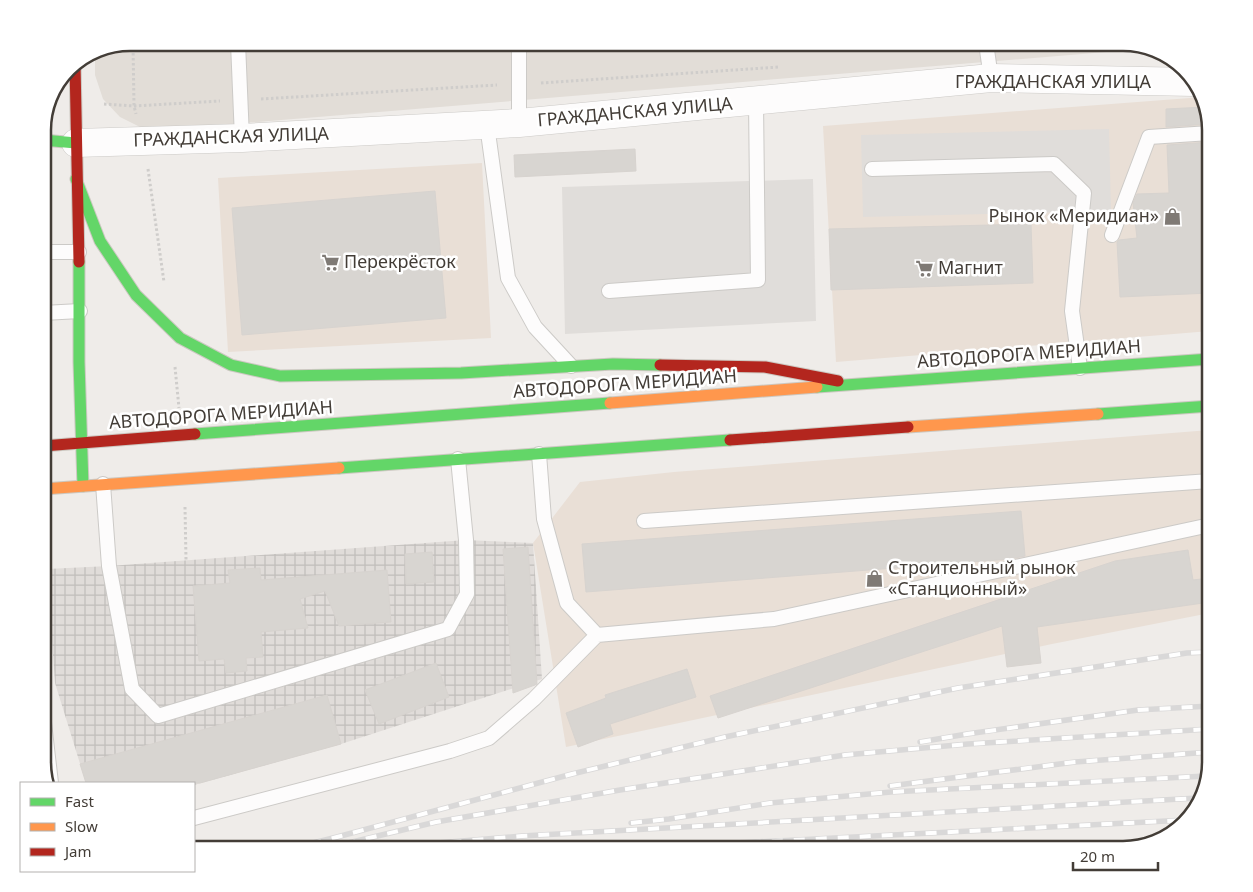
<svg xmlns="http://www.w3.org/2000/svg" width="1253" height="892" viewBox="0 0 1253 892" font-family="'Noto Sans',sans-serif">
  <defs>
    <pattern id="industrial-grid" width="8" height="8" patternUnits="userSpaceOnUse" patternTransform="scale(1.25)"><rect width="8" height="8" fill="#e0dcd9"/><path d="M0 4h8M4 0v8" fill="none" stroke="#c1bebb"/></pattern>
  </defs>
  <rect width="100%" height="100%" fill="#efece9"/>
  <path fill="#e2ddd7" d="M130,43h993l19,6 -994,82 -28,-14 -17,-18 -8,-24v-19z"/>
  <path fill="#e9dfd6" d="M1203,97l7,33v201l-374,31 -13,-236z
    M482,163l9,175 -263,14 -10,-174z
    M1210,430v183l-158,31 -486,103 -33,-204 47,-61 94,-10z"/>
  <path fill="url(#industrial-grid)" d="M466,540l67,3 9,136 -201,65 -147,41v-2h-108l-31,-100 -8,-114 62,-3z"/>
  <path fill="#e0ddda" d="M1109,129l2,82 -248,6 -2,-82z
    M813,179l3,142 -251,13 -3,-147z"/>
  <path fill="#d8d5d1" stroke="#d7d3cf" d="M1205,107l4,17 -43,3v-18z
    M1210,142v151l-90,4 -3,-55 2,-2 18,-2 -4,-35 4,-9 32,-1 -2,-48z
    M635,149l1,22 -121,6 -1,-22z
    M435,191l11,127 -204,17 -10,-127z
    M1031,224l2,59 -202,7 -2,-61z
    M1021,511l4,45 -15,3 -424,33 -4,-48z
    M528,547l9,137 -2,1 -22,8 -10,-144z
    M1188,550l5,30 17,-2v24l-173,25 4,36 -34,4 -5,-41 -284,92 -8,-22 405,-135z
    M432,552l2,30 -28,2 -1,-30z
    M260,568l1,12 126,-10 4,52 -52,4 -14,-35 -25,8 8,29 -47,4 2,25 -17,1 1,13 -21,2 -2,-14 -25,2 -6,-75 37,-3 -2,-13z
    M436,663l13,34 -70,27 -14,-34z
    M687,669l9,28 -86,27 3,10 -35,13 -12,-34 40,-15 -1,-3z
    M327,695l14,49 -141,39h-114l-6,-19z"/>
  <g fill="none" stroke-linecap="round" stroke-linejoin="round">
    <defs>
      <path id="lane" d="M238,43l4,95
        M986,43l5,35
        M519,123v-80
        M487,125l21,153 27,49 36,39
        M872,169l182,-5 30,29 -12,118 8,57
        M1112,235l37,-98 61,-4
        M43,252h36
        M609,291l149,-11 -2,-179
        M43,313l37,-2
        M539,454l5,65 23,84 30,32 177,-16 436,-94
        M103,484l6,82 23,123 26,27 290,-87 19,-35 -1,-54 -8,-81
        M644,521l566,-40
        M43,714l8,69
        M194,818l256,-67 39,-13 45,-39 63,-64"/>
      <path id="street" d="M76,143l166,-5 277,-15 472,-45 203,4"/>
      <path id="fast" d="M43,140l33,3
        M76,179l24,62 36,54 44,43 51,27 49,11 181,-3 152,-9 47,1
        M79,262v100l4,124
        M817,387l393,-28
        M1098,414l112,-8
        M195,434l415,-31
        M339,468l391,-28"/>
      <path id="slow" d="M610,403l207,-16
        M908,427l190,-13
        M43,489l296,-21"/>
      <path id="jam" d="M75,63l4,199
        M660,365l105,2 73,14
        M730,440l178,-13
        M43,446l152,-12"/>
    </defs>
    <use href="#lane" stroke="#cccac7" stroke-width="16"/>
    <use href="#street" stroke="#cccac7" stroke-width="29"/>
    <use href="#fast" stroke="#ccc8c1" stroke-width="13"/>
    <use href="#slow" stroke="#ccc8c1" stroke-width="13"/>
    <use href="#jam" stroke="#ccc8c1" stroke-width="13"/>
    <path stroke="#cfcdcb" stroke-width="3" stroke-dasharray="2.5 2.5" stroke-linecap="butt" d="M133,43l1,63 2,8
      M541,83l238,-16
      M261,99l236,-14
      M104,104l30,2 86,-5
      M148,169l16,113
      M175,367l4,41
      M185,507l1,53"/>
    <use href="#lane" stroke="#fdfcfc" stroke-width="14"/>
    <use href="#street" stroke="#fdfcfc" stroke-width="28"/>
    <use href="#fast" stroke="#63d668" stroke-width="11"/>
    <use href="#slow" stroke="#ff974d" stroke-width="11"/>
    <use href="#jam" stroke="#b3261e" stroke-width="11"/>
    <defs>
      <path id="rail" d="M920,742l47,-8 171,-24 72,-4
        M890,786l185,-24 135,-10
        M631,823l38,-4 101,-16 121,-11 315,-16
        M289,849l48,-12 235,-63 153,-37 233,-49 229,-35 23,-1
        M323,849l113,-27 184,-32 225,-35 123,-11 242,-15
        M385,849l16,-3 121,-10 676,-38
        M618,849l568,-29
        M1047,849l101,-5"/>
    </defs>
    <use href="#rail" stroke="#d9d8d8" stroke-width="5.5"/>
    <use href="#rail" stroke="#fff" stroke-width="4" stroke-dasharray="11" stroke-linecap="butt"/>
  </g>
  <defs>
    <symbol id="shop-bare" viewBox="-9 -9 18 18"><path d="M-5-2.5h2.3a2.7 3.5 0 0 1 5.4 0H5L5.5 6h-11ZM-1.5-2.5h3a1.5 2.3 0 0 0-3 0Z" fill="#7f7a75" stroke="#fff" stroke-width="2.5" paint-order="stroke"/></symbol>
    <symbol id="supermarket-bare" viewBox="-9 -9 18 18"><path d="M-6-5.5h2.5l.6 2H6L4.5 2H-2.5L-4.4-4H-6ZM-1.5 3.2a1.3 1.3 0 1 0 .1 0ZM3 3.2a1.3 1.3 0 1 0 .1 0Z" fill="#7f7a75" stroke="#fff" stroke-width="2.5" paint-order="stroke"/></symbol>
  </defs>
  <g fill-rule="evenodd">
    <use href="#shop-bare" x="1160" y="204" width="25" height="25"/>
    <use href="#supermarket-bare" x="318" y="250" width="25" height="25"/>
    <use href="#supermarket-bare" x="912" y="256" width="25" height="25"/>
    <use href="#shop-bare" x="862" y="566" width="25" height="25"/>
  </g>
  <g text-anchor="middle" stroke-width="5" stroke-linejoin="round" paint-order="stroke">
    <g font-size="18" fill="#433d37" stroke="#fff">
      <text x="1053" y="88">ГРАЖДАНСКАЯ УЛИЦА</text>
      <text transform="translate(635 112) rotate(-5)" y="6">ГРАЖДАНСКАЯ УЛИЦА</text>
      <text transform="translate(231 137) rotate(-2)" y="6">ГРАЖДАНСКАЯ УЛИЦА</text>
      <text transform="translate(1029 354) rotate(-4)" y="6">АВТОДОРОГА МЕРИДИАН</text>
      <text transform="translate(625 384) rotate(-4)" y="6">АВТОДОРОГА МЕРИДИАН</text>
      <text transform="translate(221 415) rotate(-4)" y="6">АВТОДОРОГА МЕРИДИАН</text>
    </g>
    <g font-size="18" fill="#433d37" stroke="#fff" text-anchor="start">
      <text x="1159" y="222" text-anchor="end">Рынок «Меридиан»</text>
      <text x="344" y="268">Перекрёсток</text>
      <text x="938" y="274">Магнит</text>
      <text x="888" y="574">Строительный рынок<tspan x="888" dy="21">«Станционный»</tspan></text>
    </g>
  </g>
  <path d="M0 0H1253V892H0ZM130 51H1123A79 79 0 0 1 1202 130V762A79 79 0 0 1 1123 841H130A79 79 0 0 1 51 762V130A79 79 0 0 1 130 51Z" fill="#fff" fill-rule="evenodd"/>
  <path fill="none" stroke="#433d37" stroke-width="2.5" d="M130 51H1123A79 79 0 0 1 1202 130V762A79 79 0 0 1 1123 841H130A79 79 0 0 1 51 762V130A79 79 0 0 1 130 51Z"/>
  <rect x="20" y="782" width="175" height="90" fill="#ffffff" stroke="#b4b1af"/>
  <rect x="30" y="798" width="25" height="8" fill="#63d668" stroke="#b4b1af"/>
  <text x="65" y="807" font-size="15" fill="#433d37">Fast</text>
  <rect x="30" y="823" width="25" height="8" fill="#ff974d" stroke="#b4b1af"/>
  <text x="65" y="832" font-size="15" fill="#433d37">Slow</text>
  <rect x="30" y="848" width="25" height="8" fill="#b3261e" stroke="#b4b1af"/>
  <text x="65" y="857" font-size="15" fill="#433d37">Jam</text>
  <path d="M1073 862v8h85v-8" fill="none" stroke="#433d37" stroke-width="2.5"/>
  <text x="1080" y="862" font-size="15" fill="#433d37" stroke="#ffffff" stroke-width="4" paint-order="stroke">20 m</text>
</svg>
